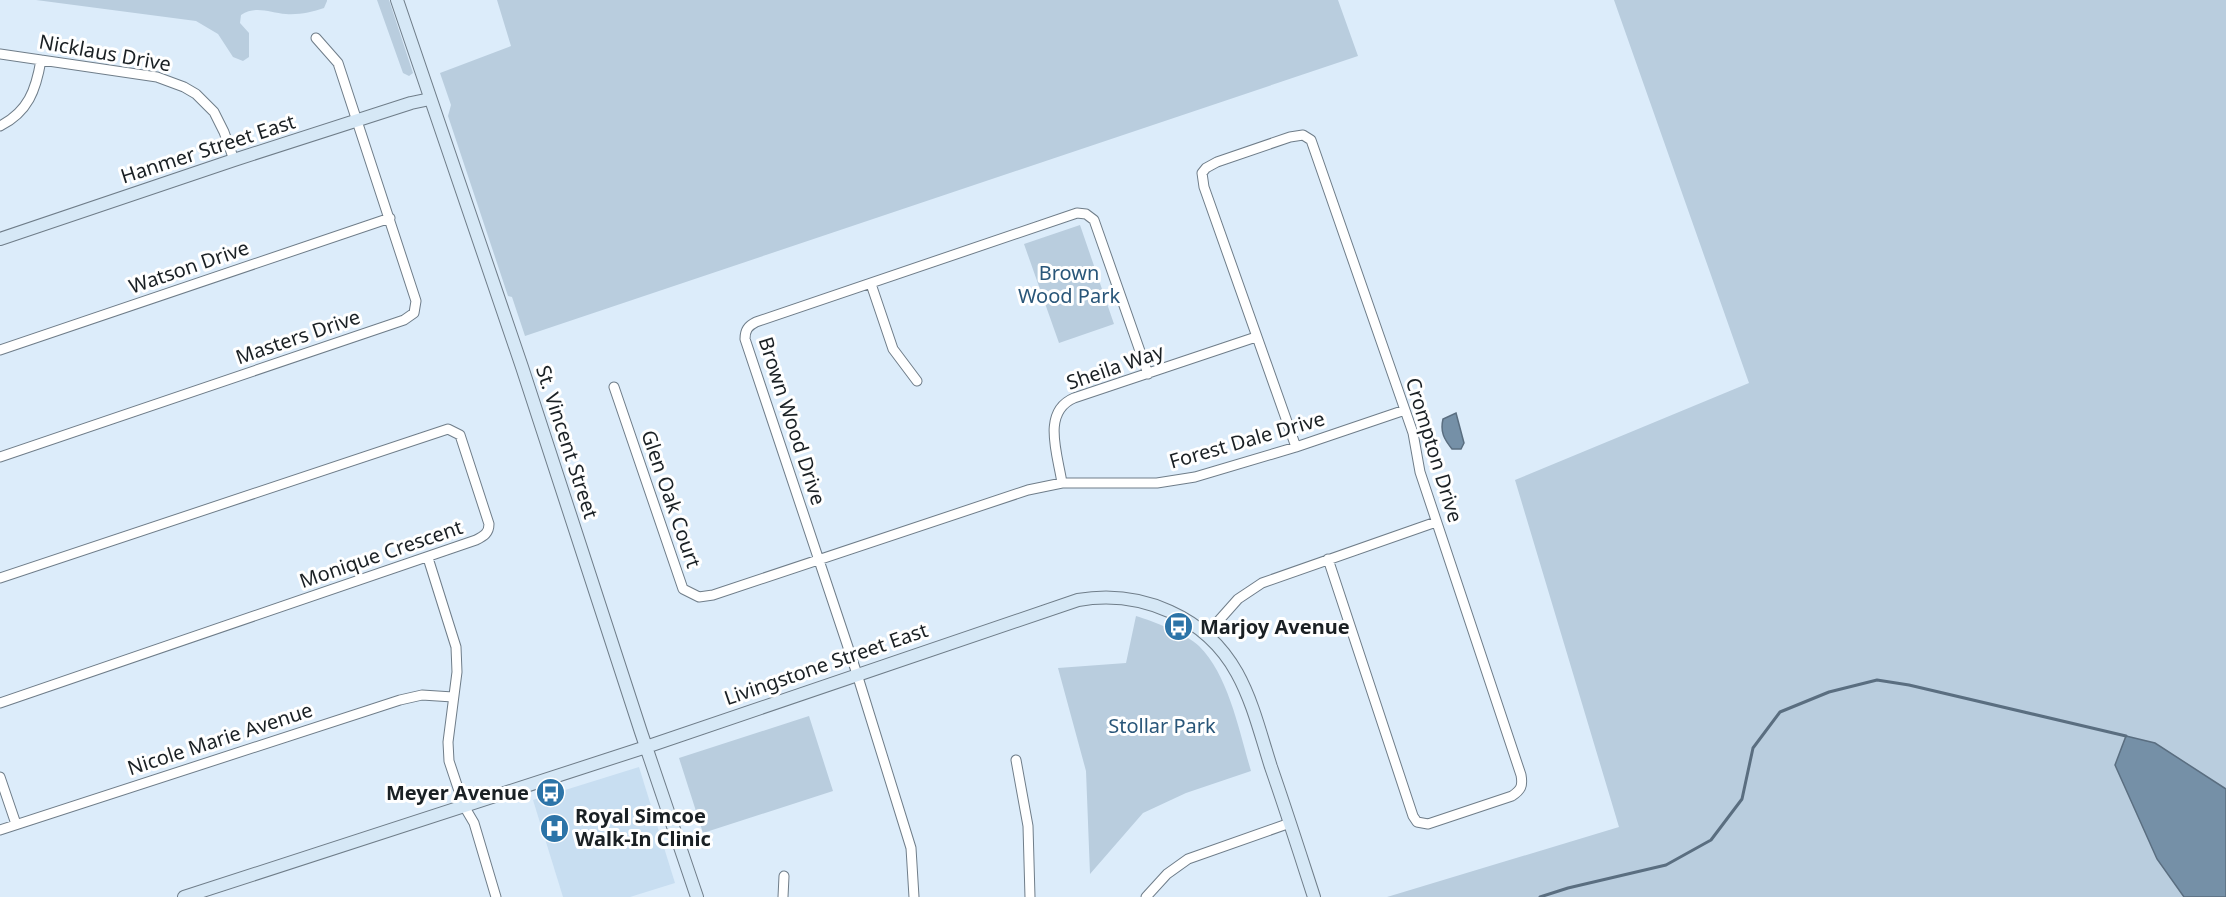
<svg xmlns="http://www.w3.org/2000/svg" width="2226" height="897" viewBox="0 0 2226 897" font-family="'Noto Sans',sans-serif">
  <rect width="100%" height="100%" fill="#dcecfa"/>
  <path fill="#c8def1" d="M639,767l36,116 -45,14h-67l-30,-97z"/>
  <path fill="#b9cdde" d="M36,0h291v1l-3,7c-12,4 -25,7 -38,6 -16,-1 -30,-9 -45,1l-1,8 9,10v24l-6,4 -10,-4 -15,-23 -22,-13z
    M377,0h12l24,73 -4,3 -6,-3z
    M497,0h841l20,56 -833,280 -13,-39 -4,-1 -60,-180 3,-11 -11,-32 71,-27z
    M1614,0h612v897h-839l232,-70 -104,-347 234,-97z
    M1080,225l34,99 -55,19 -35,-99z
    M1136,616c16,5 51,18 63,30 30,30 40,85 52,125l-65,22 -43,20 -53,61 -4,-103 -28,-103 68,-5z
    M809,716l24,75 -130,42 -24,-75z"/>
  <path fill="#7590a7" stroke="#5a6e80" stroke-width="1.5" d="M1456,413l8,30 -3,6h-9c-8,-10 -12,-17 -9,-30z
    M2126,736l29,7 71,46v108h-42l-27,-38 -42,-94z"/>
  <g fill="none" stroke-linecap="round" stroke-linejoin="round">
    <path stroke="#5a6e80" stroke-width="3" d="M1540,897l28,-9 98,-23 45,-25 31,-41 11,-51 27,-36 49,-20 48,-12 32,5 217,51"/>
    <defs>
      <path id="street" d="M0,54l157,23 27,10 12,7 18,18 10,20 10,28
        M0,126c28,-14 36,-36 41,-66
        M871,284l22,65 24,32
        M0,350l390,-132
        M614,387l69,202 16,8 14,-2 315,-105 34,-7h95l38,-6 101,-30 109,-37
        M1296,447l-92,-260 -2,-14 4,-5 11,-6 73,-25 13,-2 8,5 102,293 7,39 101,303c2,11 0,15 -9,21l-84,28 -11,-2 -4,-6 -85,-257
        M0,457l404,-137 10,-7 2,-12 -78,-238 -22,-25
        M1062,483c-4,-28 -21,-71 12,-85l182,-61
        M428,558l28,89 1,25 -9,70 1,19 15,45 10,17 22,74
        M0,578l448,-149 12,6 29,89c0,9 -5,12 -13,16l-476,163
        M1206,635l32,-36 24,-16 174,-61
        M1016,760l12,66 2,71
        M0,777l16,47
        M0,830l400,-130 22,-5 31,2
        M783,897l1,-21
        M914,897l-3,-49 -54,-174 -112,-335c0,-9 3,-13 11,-17l321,-109 9,1 8,6 54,154
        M1146,897l21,-23 21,-15 102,-36"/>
      <path id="secondary" d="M397,0l125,367 119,365 56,165
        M0,239l234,-79 177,-57 19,-4
        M184,897l462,-150 432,-147c63,-11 128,17 159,73 16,29 24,63 34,94 15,43 29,87 43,130"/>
    </defs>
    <use href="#street" stroke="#6f7d89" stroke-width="11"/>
    <use href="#secondary" stroke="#6f7d89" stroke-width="14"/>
    <use href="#street" stroke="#fff" stroke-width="9"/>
    <use href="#secondary" stroke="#d6e8f6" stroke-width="12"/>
  </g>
  <defs>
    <symbol id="bus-disc" viewBox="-11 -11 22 22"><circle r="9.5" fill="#2c74a8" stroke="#fff"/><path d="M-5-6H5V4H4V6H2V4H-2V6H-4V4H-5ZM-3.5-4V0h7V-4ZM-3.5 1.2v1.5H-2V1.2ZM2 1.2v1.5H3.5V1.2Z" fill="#fff"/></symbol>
    <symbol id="hospital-disc" viewBox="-11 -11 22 22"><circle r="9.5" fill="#2c74a8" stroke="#fff"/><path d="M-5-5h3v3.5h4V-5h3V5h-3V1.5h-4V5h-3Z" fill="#fff"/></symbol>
  </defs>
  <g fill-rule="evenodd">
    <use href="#bus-disc" x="1162" y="610" width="33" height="33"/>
    <use href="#bus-disc" x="534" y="776" width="33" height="33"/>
    <use href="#hospital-disc" x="538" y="812" width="33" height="33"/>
  </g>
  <g text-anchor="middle" stroke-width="6" stroke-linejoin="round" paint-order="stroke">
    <g font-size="20" fill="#1a2024" stroke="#fff">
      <text transform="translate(105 53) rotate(10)" y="7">Nicklaus Drive</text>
      <text transform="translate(208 149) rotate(-18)" y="7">Hanmer Street East</text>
      <text transform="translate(189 267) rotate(-19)" y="7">Watson Drive</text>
      <text transform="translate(298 337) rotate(-19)" y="7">Masters Drive</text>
      <text transform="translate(1115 367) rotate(-19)" y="7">Sheila Way</text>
      <text transform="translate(792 421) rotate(72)" y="7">Brown Wood Drive</text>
      <text transform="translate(1247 440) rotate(-16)" y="7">Forest Dale Drive</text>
      <text transform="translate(567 442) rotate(72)" y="7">St. Vincent Street</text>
      <text transform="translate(1434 450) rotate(73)" y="7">Crompton Drive</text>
      <text transform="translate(671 499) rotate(71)" y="7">Glen Oak Court</text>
      <text transform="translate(381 554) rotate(-19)" y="7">Monique Crescent</text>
      <text transform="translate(826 664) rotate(-19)" y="7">Livingstone Street East</text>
      <text transform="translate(220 739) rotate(-18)" y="7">Nicole Marie Avenue</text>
    </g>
    <g font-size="20" fill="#295679" stroke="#fff">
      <text x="1069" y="280">Brown<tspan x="1069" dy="23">Wood Park</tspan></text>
      <text x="1162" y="733">Stollar Park</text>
    </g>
    <g font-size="20" font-weight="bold" fill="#1a2024" stroke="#fff" text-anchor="start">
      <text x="1200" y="634">Marjoy Avenue</text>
      <text x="529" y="800" text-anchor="end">Meyer Avenue</text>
      <text x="575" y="823">Royal Simcoe<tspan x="575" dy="23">Walk-In Clinic</tspan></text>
    </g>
  </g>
</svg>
